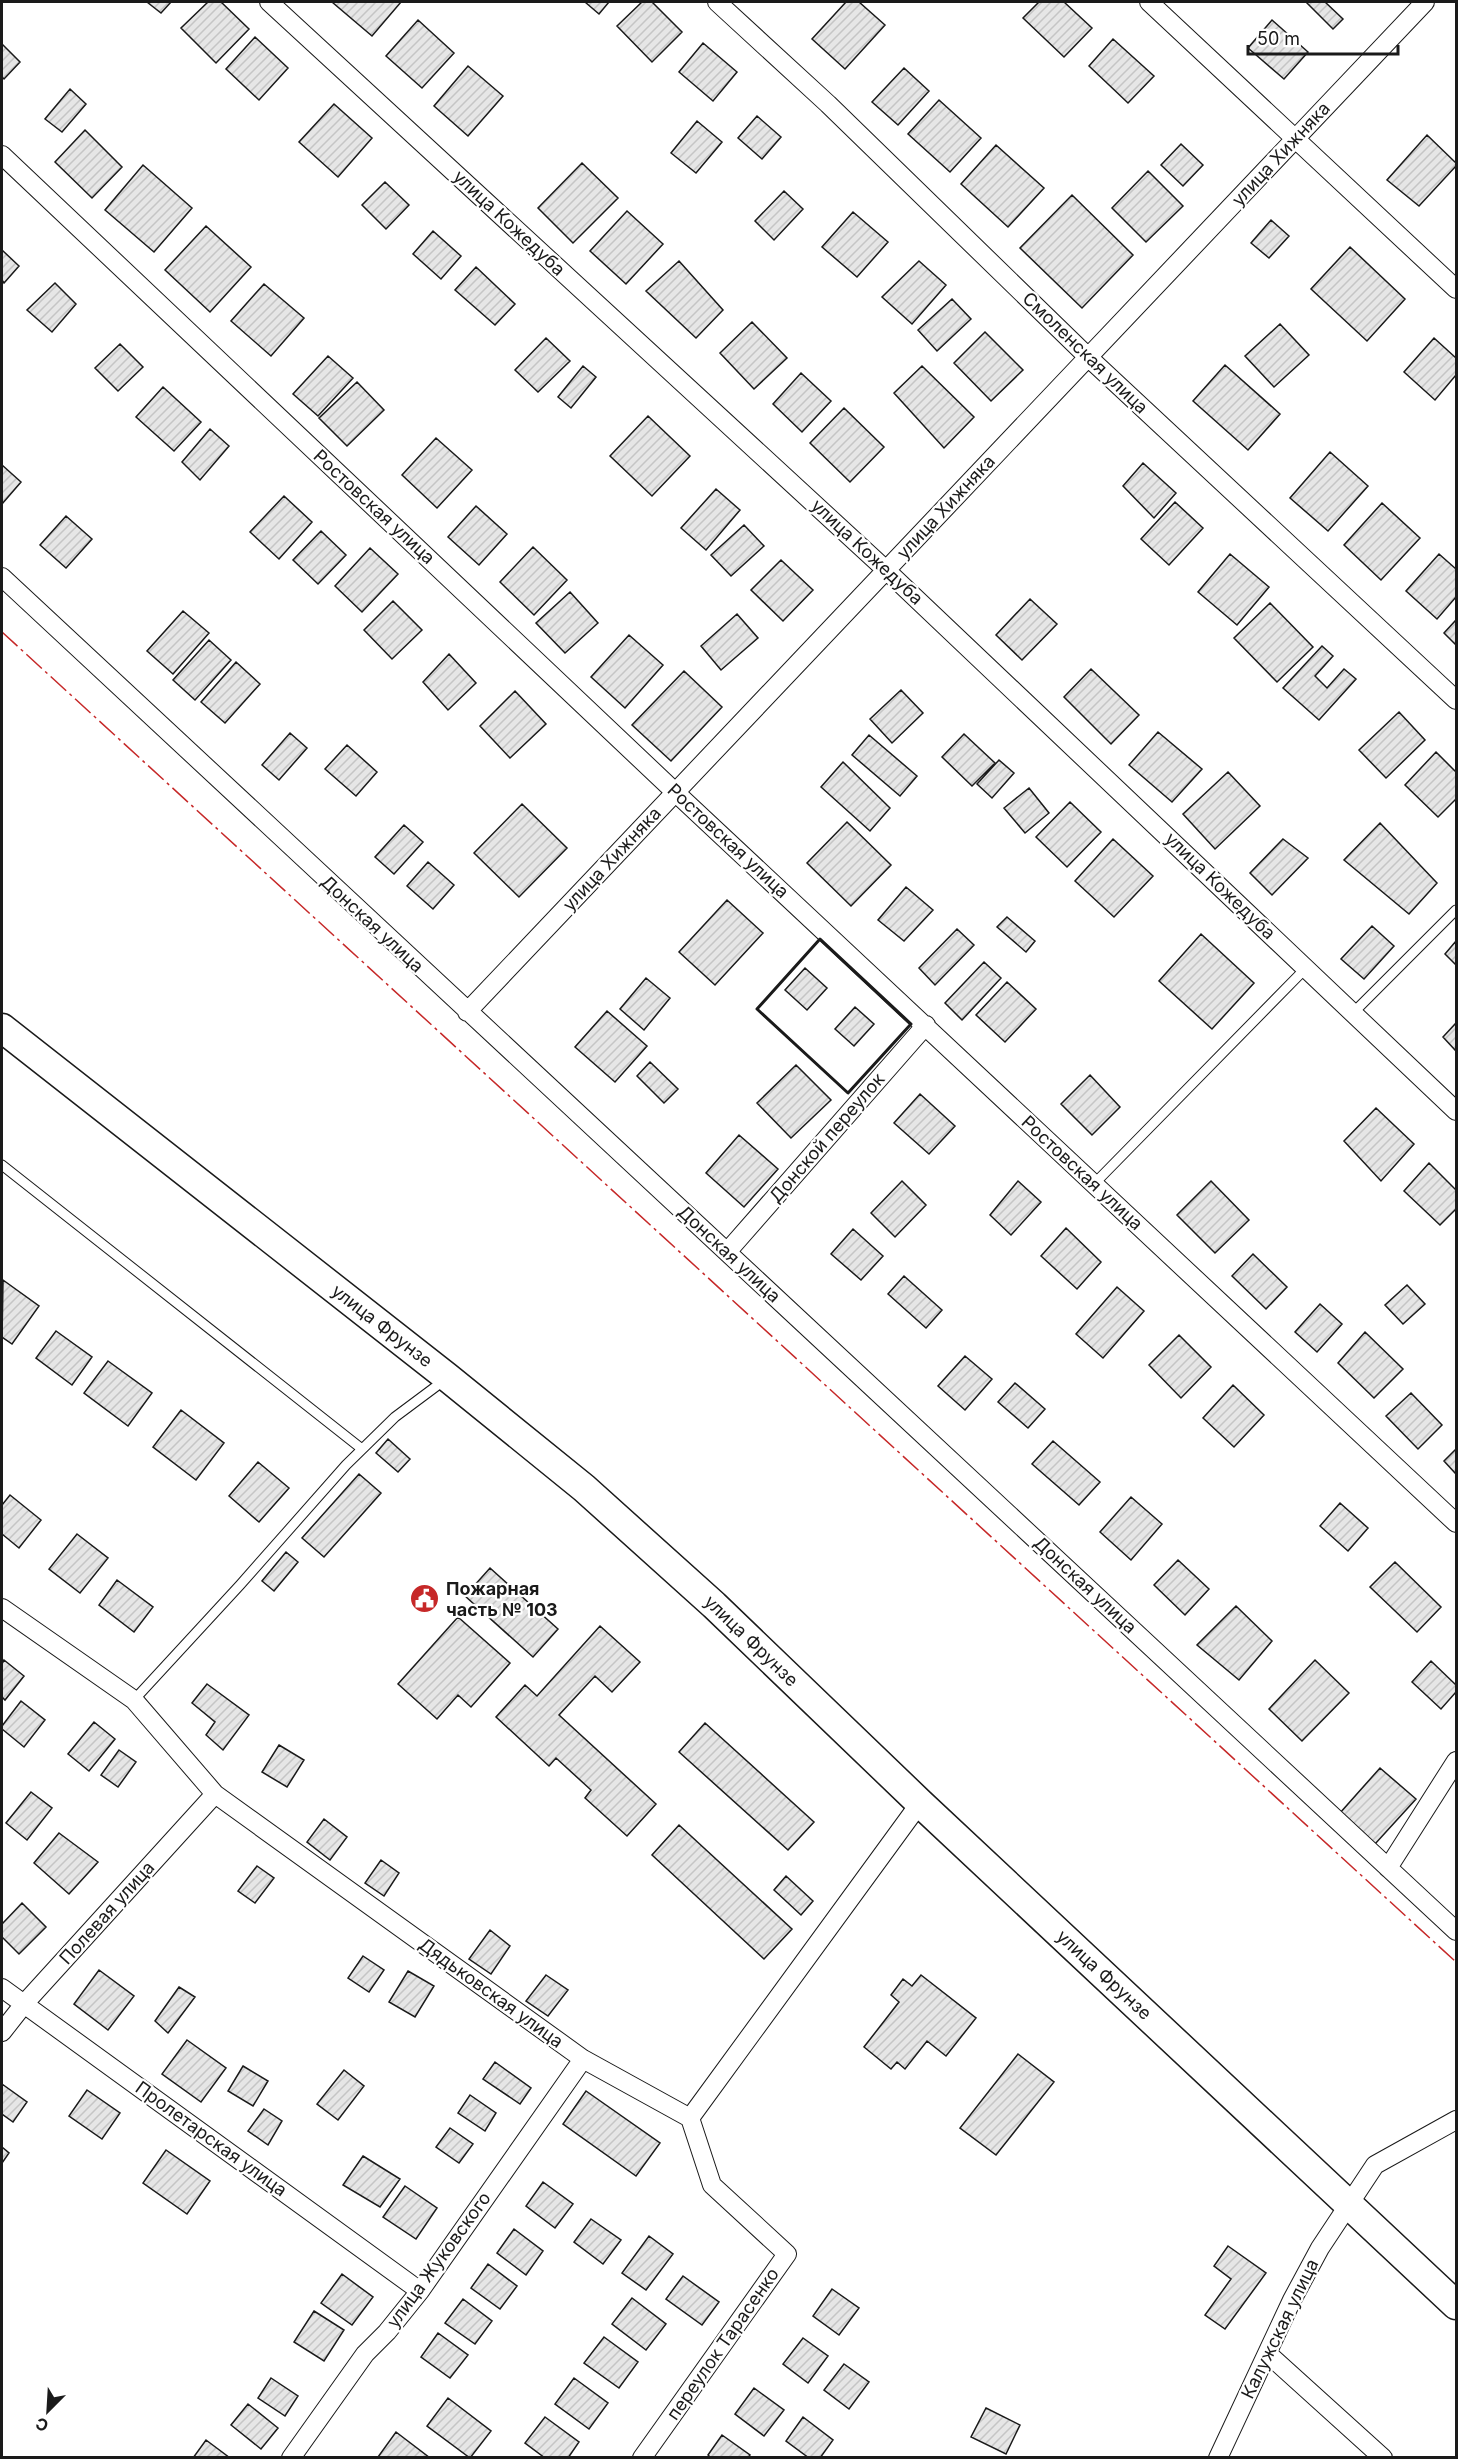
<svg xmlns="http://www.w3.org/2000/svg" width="1458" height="2459" viewBox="0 0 1458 2459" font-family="Inter,sans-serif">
  <defs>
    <pattern id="building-hatch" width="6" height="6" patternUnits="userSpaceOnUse" patternTransform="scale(1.5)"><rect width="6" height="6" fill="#e6e6e6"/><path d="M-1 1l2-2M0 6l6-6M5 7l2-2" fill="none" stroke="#c5c5c5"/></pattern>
  </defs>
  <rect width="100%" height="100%" fill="#fff"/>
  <path fill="url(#building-hatch)" stroke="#1a1a1a" stroke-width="1.5" d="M147,2h24l-10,11z
    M208,2h13l28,27 -33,34 -35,-35z
    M332,2h69l-29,34z
    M585,2h24l-10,12z
    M642,2h10l30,30 -30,30 -35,-36z
    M846,2h13l26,23 -40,44 -33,-30z
    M1039,2h25l28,26 -28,29 -41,-39z
    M1306,2h19l18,17 -10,10z
    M418,20l36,33 -32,35 -36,-32z
    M1272,20l36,32 -24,27 -36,-31z
    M255,37l33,31 -29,32 -33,-31z
    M1113,39l41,37 -26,27 -39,-37z
    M703,43l34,29 -24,29 -34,-29z
    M2,44l18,18 -16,17 -2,-2z
    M468,66l35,30 -35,40 -34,-30z
    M904,68l25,23 -31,34 -26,-23z
    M70,89l16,15 -24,28 -17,-13z
    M939,100l42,38 -31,34 -42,-38z
    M334,104l38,34 -34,39 -39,-35z
    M757,116l24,21 -19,22 -24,-21z
    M697,121l25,21 -26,31 -25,-20z
    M85,130l37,37 -30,31 -37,-36z
    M1427,135l29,28v3l-37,40 -32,-26z
    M1181,144l22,21 -20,21 -22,-21z
    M996,145l48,43 -36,39 -47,-43z
    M582,163l36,35 -45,45 -35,-35z
    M143,165l49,43 -38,44 -49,-42z
    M1148,171l35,35 -37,36 -34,-34z
    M385,182l24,23 -23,24 -24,-24z
    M784,191l19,18 -29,31 -19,-19z
    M1072,195l61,60 -51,53 -62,-60z
    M627,211l36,33 -37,40 -36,-33z
    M853,212l35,30 -31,35 -35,-30z
    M1271,220l18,16 -20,22 -18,-15z
    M206,226l45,41 -41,45 -45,-42z
    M433,231l28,25 -20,23 -28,-25z
    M1350,247l55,52 -38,42 -56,-52z
    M2,250l17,16 -15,17 -2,-3z
    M679,261l44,49 -27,28 -50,-47z
    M919,261l27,24 -34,39 -30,-27z
    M476,267l39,37 -20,21 -40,-35z
    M55,283l21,21 -24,28 -25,-22z
    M264,284l40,34 -33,38 -40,-35z
    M952,299l19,20 -34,32 -19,-21z
    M752,322l35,36 -33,31 -34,-36z
    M1280,324l29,31 -35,32 -29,-31z
    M985,332l38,38 -32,31 -37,-38z
    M546,338l24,23 -32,31 -23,-22z
    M1434,338l22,20v17l-21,25 -31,-28z
    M120,344l23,23 -25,24 -23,-23z
    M328,356l25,22 -35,38 -25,-22z
    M1225,365l55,49 -32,36 -55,-49z
    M583,366l13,11 -25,31 -13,-11z
    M922,366l52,51 -30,31 -50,-55z
    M801,373l30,28 -29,31 -29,-28z
    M357,382l27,28 -37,36 -28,-28z
    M163,387l38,35 -27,29 -38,-34z
    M844,408l40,39 -34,35 -40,-39z
    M648,416l42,40 -38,40 -42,-40z
    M210,429l19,17 -29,34 -18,-18z
    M436,438l36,32 -35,38 -35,-33z
    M1330,452l38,34 -40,45 -38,-33z
    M1143,463l33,30 -22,25 -31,-32z
    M2,465l19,17 -19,22z
    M716,489l24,21 -34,40 -25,-22z
    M284,496l28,26 -33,37 -29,-27z
    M1175,502l28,26 -34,37 -28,-26z
    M1382,503l38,35 -39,42 -37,-35z
    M476,506l31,28 -28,31 -31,-28z
    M66,516l26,23 -26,29 -26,-23z
    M744,525l20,21 -33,30 -20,-21z
    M321,531l25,24 -28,29 -25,-24z
    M533,547l34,33 -33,35 -34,-33z
    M370,548l28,26 -36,38 -27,-26z
    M1230,554l39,33 -32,38 -39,-33z
    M1439,554l17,15v28l-19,22 -31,-28z
    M781,560l32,30 -30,31 -32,-31z
    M570,592l28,31 -33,30 -29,-30z
    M1030,599l27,25 -35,36 -26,-25z
    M393,601l29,29 -30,29 -28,-29z
    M1270,603l43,44 -36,35 -43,-44z
    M183,611l26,22 -36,41 -26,-23z
    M737,614l21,24 -37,32 -20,-24z
    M1456,620v25l-12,-12z
    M629,635l34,30 -38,43 -34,-31z
    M209,640l22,20 -36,40 -22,-20z
    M1322,646l11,10 -18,20 12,12 17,-19 12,10 -37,41 -36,-32z
    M449,654l27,29 -28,27 -25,-28z
    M236,662l24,22 -35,39 -24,-21z
    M1091,669l48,46 -28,29 -47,-47z
    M684,671l38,36 -51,54 -39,-36z
    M901,690l22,23 -31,30 -22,-24z
    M515,691l31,33 -36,34 -30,-32z
    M1399,712l26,28 -39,38 -27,-28z
    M1158,732l44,37 -30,33 -43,-37z
    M290,733l17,15 -28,32 -17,-15z
    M964,734l31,29 -23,23 -30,-29z
    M869,735l48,41 -17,20 -48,-41z
    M347,745l30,27 -21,24 -31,-27z
    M1436,752l20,20v27l-18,18 -33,-32z
    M999,760l15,13 -22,25 -15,-14z
    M843,762l47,46 -20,23 -49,-44z
    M1228,772l32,34 -45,43 -32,-35z
    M1029,788l20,25 -24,20 -21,-25z
    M1070,802l31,30 -34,35 -31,-30z
    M522,804l45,44 -48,49 -45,-44z
    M847,822l44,43 -40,41 -44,-43z
    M1380,823l57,60 -28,31 -65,-54z
    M404,825l19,17 -29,32 -19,-17z
    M1113,839l40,37 -39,41 -39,-36z
    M1283,839l25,19 -36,37 -22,-22z
    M428,862l26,23 -21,24 -26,-23z
    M906,887l27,23 -29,31 -26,-21z
    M727,900l36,33 -48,52 -36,-33z
    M1007,917l28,24 -9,11 -29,-25z
    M1372,926l22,20 -30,33 -23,-20z
    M957,929l17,16 -39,40 -16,-17z
    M1201,934l53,49 -42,46 -53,-48z
    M1456,941v24l-11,-11z
    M984,962l17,16 -39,42 -17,-17z
    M805,968l22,20 -20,22 -22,-20z
    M646,978l24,20 -26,32 -24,-21z
    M1007,982l29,27 -31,33 -29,-27z
    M855,1007l19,17 -20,22 -19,-17z
    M607,1011l40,35 -32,36 -40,-35z
    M1456,1023v28l-13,-14z
    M650,1062l28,27 -14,14 -27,-27z
    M796,1065l35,35 -40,38 -34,-35z
    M1090,1075l30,32 -28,28 -31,-31z
    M920,1094l35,32 -26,28 -35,-31z
    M1376,1108l38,36 -33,37 -37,-40z
    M739,1135l39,34 -34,38 -38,-34z
    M1429,1163l27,27v19l-16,16 -36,-34z
    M902,1181l24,24 -31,32 -24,-24z
    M1018,1181l23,21 -30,33 -21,-20z
    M1211,1181l38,39 -34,33 -38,-38z
    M1066,1228l35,34 -24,27 -36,-33z
    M853,1229l30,27 -22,24 -30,-26z
    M1253,1254l34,33 -21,22 -34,-33z
    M904,1276l38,34 -16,18 -38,-34z
    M3,1280l36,26 -27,38 -10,-7z
    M1407,1285l18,19 -22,20 -18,-19z
    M1117,1287l27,24 -41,47 -27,-24z
    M1320,1304l22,20 -25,28 -22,-20z
    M56,1331l36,26 -20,28 -36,-27z
    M1365,1332l38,37 -29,29 -36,-35z
    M1179,1335l32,32 -30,31 -32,-33z
    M965,1356l27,23 -27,31 -27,-24z
    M108,1361l44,32 -24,33 -44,-33z
    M1015,1383l30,26 -17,19 -30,-26z
    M1233,1385l31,30 -30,32 -31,-29z
    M1411,1393l31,32 -24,24 -32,-33z
    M181,1410l43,33 -28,37 -43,-33z
    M388,1439l22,20 -12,13 -22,-19z
    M1053,1441l47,41 -21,23 -47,-41z
    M1456,1449v25l-12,-13z
    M258,1462l31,26 -30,34 -30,-26z
    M359,1474l22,19 -57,64 -22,-19z
    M10,1495l31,25 -22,28 -17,-14v-29z
    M1131,1497l31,27 -31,36 -31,-28z
    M1340,1503l28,25 -20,23 -28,-25z
    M77,1534l31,24 -28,35 -31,-24z
    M286,1552l12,10 -24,29 -12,-10z
    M1178,1560l31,29 -24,26 -31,-30z
    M1395,1562l46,45 -24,25 -47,-45z
    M490,1568l68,61 -25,28 -68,-61z
    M117,1580l36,27 -19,25 -35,-27z
    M1236,1606l36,35 -33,39 -42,-35z
    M458,1617l52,46 -39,44 -13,-12 -21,24 -39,-35z
    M600,1626l40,36 -28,30 -17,-16 -36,39 97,89 -29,32 -42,-38 6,-8 -35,-32 -7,8 -53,-49 29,-32 12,11z
    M4,1660l20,16 -19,24 -3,-3v-33z
    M1315,1660l34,33 -47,48 -33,-32z
    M1431,1661l25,24v7l-15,17 -29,-27z
    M207,1684l42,31 -26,35 -17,-15 9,-13 -23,-19z
    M21,1701l24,19 -21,27 -22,-18v-3z
    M94,1722l21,17 -26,32 -21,-17z
    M705,1723l109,99 -26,28 -109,-98z
    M279,1745l25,15 -17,27 -25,-15z
    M119,1750l17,12 -18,25 -17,-12z
    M1380,1768l36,31 -41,45 -35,-31z
    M31,1792l21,16 -25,32 -21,-17z
    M324,1819l23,18 -17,23 -23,-18z
    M679,1825l113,104 -28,30 -112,-104z
    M59,1833l39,29 -29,32 -35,-31z
    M381,1860l18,13 -15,23 -19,-13z
    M257,1866l17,12 -19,25 -17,-12z
    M786,1876l27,25 -12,14 -27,-25z
    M22,1903l24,24 -27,27 -17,-17v-13z
    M490,1930l20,16 -19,28 -22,-15z
    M363,1956l21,14 -15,22 -21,-14z
    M99,1970l35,26 -26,34 -34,-26z
    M408,1971l26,15 -19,31 -26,-15z
    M546,1975l22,15 -20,26 -22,-15z
    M921,1975l55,43 -30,38 -19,-15 -22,28 -8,-7 -6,7 -27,-22 35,-45 -8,-7 12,-16 9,7z
    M179,1987l16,10 -27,36 -13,-12z
    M187,2040l39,28 -25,34 -39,-28z
    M1018,2054l36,28 -58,73 -36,-27z
    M495,2062l36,26 -11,16 -37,-25z
    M243,2066l25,15 -15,25 -25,-15z
    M344,2070l20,16 -26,34 -21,-16z
    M2,2084l25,18 -14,20 -11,-8z
    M87,2090l33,23 -18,26 -33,-23z
    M586,2091l74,52 -24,33 -73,-52z
    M470,2095l26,18 -11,18 -27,-18z
    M264,2109l18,12 -14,24 -20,-14z
    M450,2128l23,16 -14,19 -23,-16z
    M2,2147l7,6 -7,10z
    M166,2150l44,31 -23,33 -44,-31z
    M363,2156l37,23 -20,28 -37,-22z
    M543,2182l30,22 -18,24 -29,-22z
    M405,2186l32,22 -21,31 -33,-22z
    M591,2219l30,21 -18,24 -29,-22z
    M514,2229l29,22 -17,24 -29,-22z
    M649,2236l24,18 -27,36 -24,-17z
    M1228,2246l38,27 -41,56 -20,-14 26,-36 -17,-13z
    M488,2264l29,22 -17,23 -29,-21z
    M342,2274l31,23 -21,28 -31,-22z
    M683,2276l36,26 -17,23 -36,-26z
    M832,2289l27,19 -20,27 -26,-19z
    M632,2298l34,26 -20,26 -34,-26z
    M463,2299l29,22 -17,23 -30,-21z
    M314,2311l30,19 -20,31 -30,-19z
    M438,2333l30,22 -18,23 -29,-21z
    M604,2337l34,25 -19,26 -35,-25z
    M803,2338l25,18 -20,27 -25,-19z
    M844,2364l25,18 -20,27 -25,-19z
    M271,2378l27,18 -13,20 -27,-18z
    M574,2378l34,25 -19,26 -34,-25z
    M754,2388l30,22 -20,26 -29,-22z
    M448,2398l43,33 -21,27 -43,-32z
    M248,2404l30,24 -17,21 -30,-24z
    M986,2408l34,17 -14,29 -35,-17z
    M545,2417l34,25 -11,16h-23l-20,-15z
    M803,2417l30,23 -13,18h-11l-23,-17z
    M396,2432l34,26 -52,-1z
    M722,2435l28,20 -2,3h-37l-3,-3z
    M206,2440l24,18h-37z"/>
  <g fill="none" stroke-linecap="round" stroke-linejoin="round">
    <defs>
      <path id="lane" d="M1353,1013l103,-103
        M2,1165l360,284
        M1094,1184l212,-216
        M134,1700l106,-115 106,-120 49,-48 51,-38"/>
      <path id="street" d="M269,2l617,568 570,541
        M717,2l111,102 260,253 368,343
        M1149,2l307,287
        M2,155l673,637 781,731
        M2,577l1454,1354
        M467,1012l958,-1010
        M727,1252l199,-227
        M2,1608l132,92 81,94 368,265 107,59 230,-315
        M1388,1868l68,-107
        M2,1988l418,303
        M2,2032l22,-28 191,-210
        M1268,2354l115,104
        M291,2458l74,-104 22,-22 33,-41 163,-232
        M642,2458l145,-204 -75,-69 -22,-67
        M1218,2458l74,-158 28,-52 55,-83 81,-45"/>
      <path id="primary" d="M2,1028l445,349 137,111 130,117 206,198 536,502"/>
    </defs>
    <use href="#lane" stroke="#1a1a1a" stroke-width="11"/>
    <use href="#street" stroke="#1a1a1a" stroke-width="20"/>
    <use href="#primary" stroke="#1a1a1a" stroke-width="31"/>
    <use href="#lane" stroke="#fff" stroke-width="9"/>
    <use href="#street" stroke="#fff" stroke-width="18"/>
    <use href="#primary" stroke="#fff" stroke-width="28"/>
    <path stroke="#1a1a1a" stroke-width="3" d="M820,939l91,85 -63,69 -91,-84z"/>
    <path stroke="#c62828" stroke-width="1.5" stroke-dasharray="21 4.5 3 4.5" stroke-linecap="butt" d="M2,632l1454,1330"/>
  </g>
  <defs>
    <symbol id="civic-disc" viewBox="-11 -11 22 22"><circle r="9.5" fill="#c62828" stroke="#fff"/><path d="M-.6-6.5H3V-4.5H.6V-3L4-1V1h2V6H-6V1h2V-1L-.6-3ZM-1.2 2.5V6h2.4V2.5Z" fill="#fff"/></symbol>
  </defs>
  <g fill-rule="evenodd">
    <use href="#civic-disc" x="408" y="1582" width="33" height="33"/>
  </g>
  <g text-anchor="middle" stroke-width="4.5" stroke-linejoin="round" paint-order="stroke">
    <g font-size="18" fill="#1a1a1a" stroke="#fff">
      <text transform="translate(1281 154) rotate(-47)" y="6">улица Хижняка</text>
      <text transform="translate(509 223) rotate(43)" y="6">улица Кожедуба</text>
      <text transform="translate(1085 353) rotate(44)" y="6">Смоленская улица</text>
      <text transform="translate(374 507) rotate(43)" y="6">Ростовская улица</text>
      <text transform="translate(946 507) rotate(-47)" y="6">улица Хижняка</text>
      <text transform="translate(867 552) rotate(43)" y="6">улица Кожедуба</text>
      <text transform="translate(728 841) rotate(43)" y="6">Ростовская улица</text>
      <text transform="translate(612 859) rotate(-47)" y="6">улица Хижняка</text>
      <text transform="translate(1220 886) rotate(44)" y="6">улица Кожедуба</text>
      <text transform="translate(372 924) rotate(43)" y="6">Донская улица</text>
      <text transform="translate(827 1138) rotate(-49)" y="6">Донской переулок</text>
      <text transform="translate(1082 1173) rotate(43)" y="6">Ростовская улица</text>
      <text transform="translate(729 1254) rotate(43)" y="6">Донская улица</text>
      <text transform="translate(382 1326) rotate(38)" y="6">улица Фрунзе</text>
      <text transform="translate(1085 1585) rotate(43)" y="6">Донская улица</text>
      <text transform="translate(751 1641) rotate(44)" y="6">улица Фрунзе</text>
      <text transform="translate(107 1913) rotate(-48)" y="6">Полевая улица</text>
      <text transform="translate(1104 1975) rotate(43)" y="6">улица Фрунзе</text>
      <text transform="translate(491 1993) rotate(36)" y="6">Дядьковская улица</text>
      <text transform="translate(211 2139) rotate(36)" y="6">Пролетарская улица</text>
      <text transform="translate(439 2260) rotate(-54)" y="6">улица Жуковского</text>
      <text transform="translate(1280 2329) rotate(-64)" y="6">Калужская улица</text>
      <text transform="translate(723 2344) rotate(-55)" y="6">переулок Тарасенко</text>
    </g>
    <g font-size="18" font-weight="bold" fill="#1a1a1a" stroke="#fff" text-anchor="start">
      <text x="446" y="1595">Пожарная<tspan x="446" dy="21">часть № 103</tspan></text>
    </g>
  </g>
  <rect width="1458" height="2459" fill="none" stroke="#1a1a1a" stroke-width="6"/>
  <g transform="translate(48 2411) rotate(204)" stroke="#ffffff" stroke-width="4.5" paint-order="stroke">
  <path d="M0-4.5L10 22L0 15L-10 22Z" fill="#1a1a1a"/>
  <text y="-9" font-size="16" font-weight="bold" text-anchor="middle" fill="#1a1a1a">С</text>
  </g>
  <path d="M1248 45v9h150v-9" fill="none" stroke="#1a1a1a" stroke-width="3"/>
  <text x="1257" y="45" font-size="18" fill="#1a1a1a" stroke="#ffffff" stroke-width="4.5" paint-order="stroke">50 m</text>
</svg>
